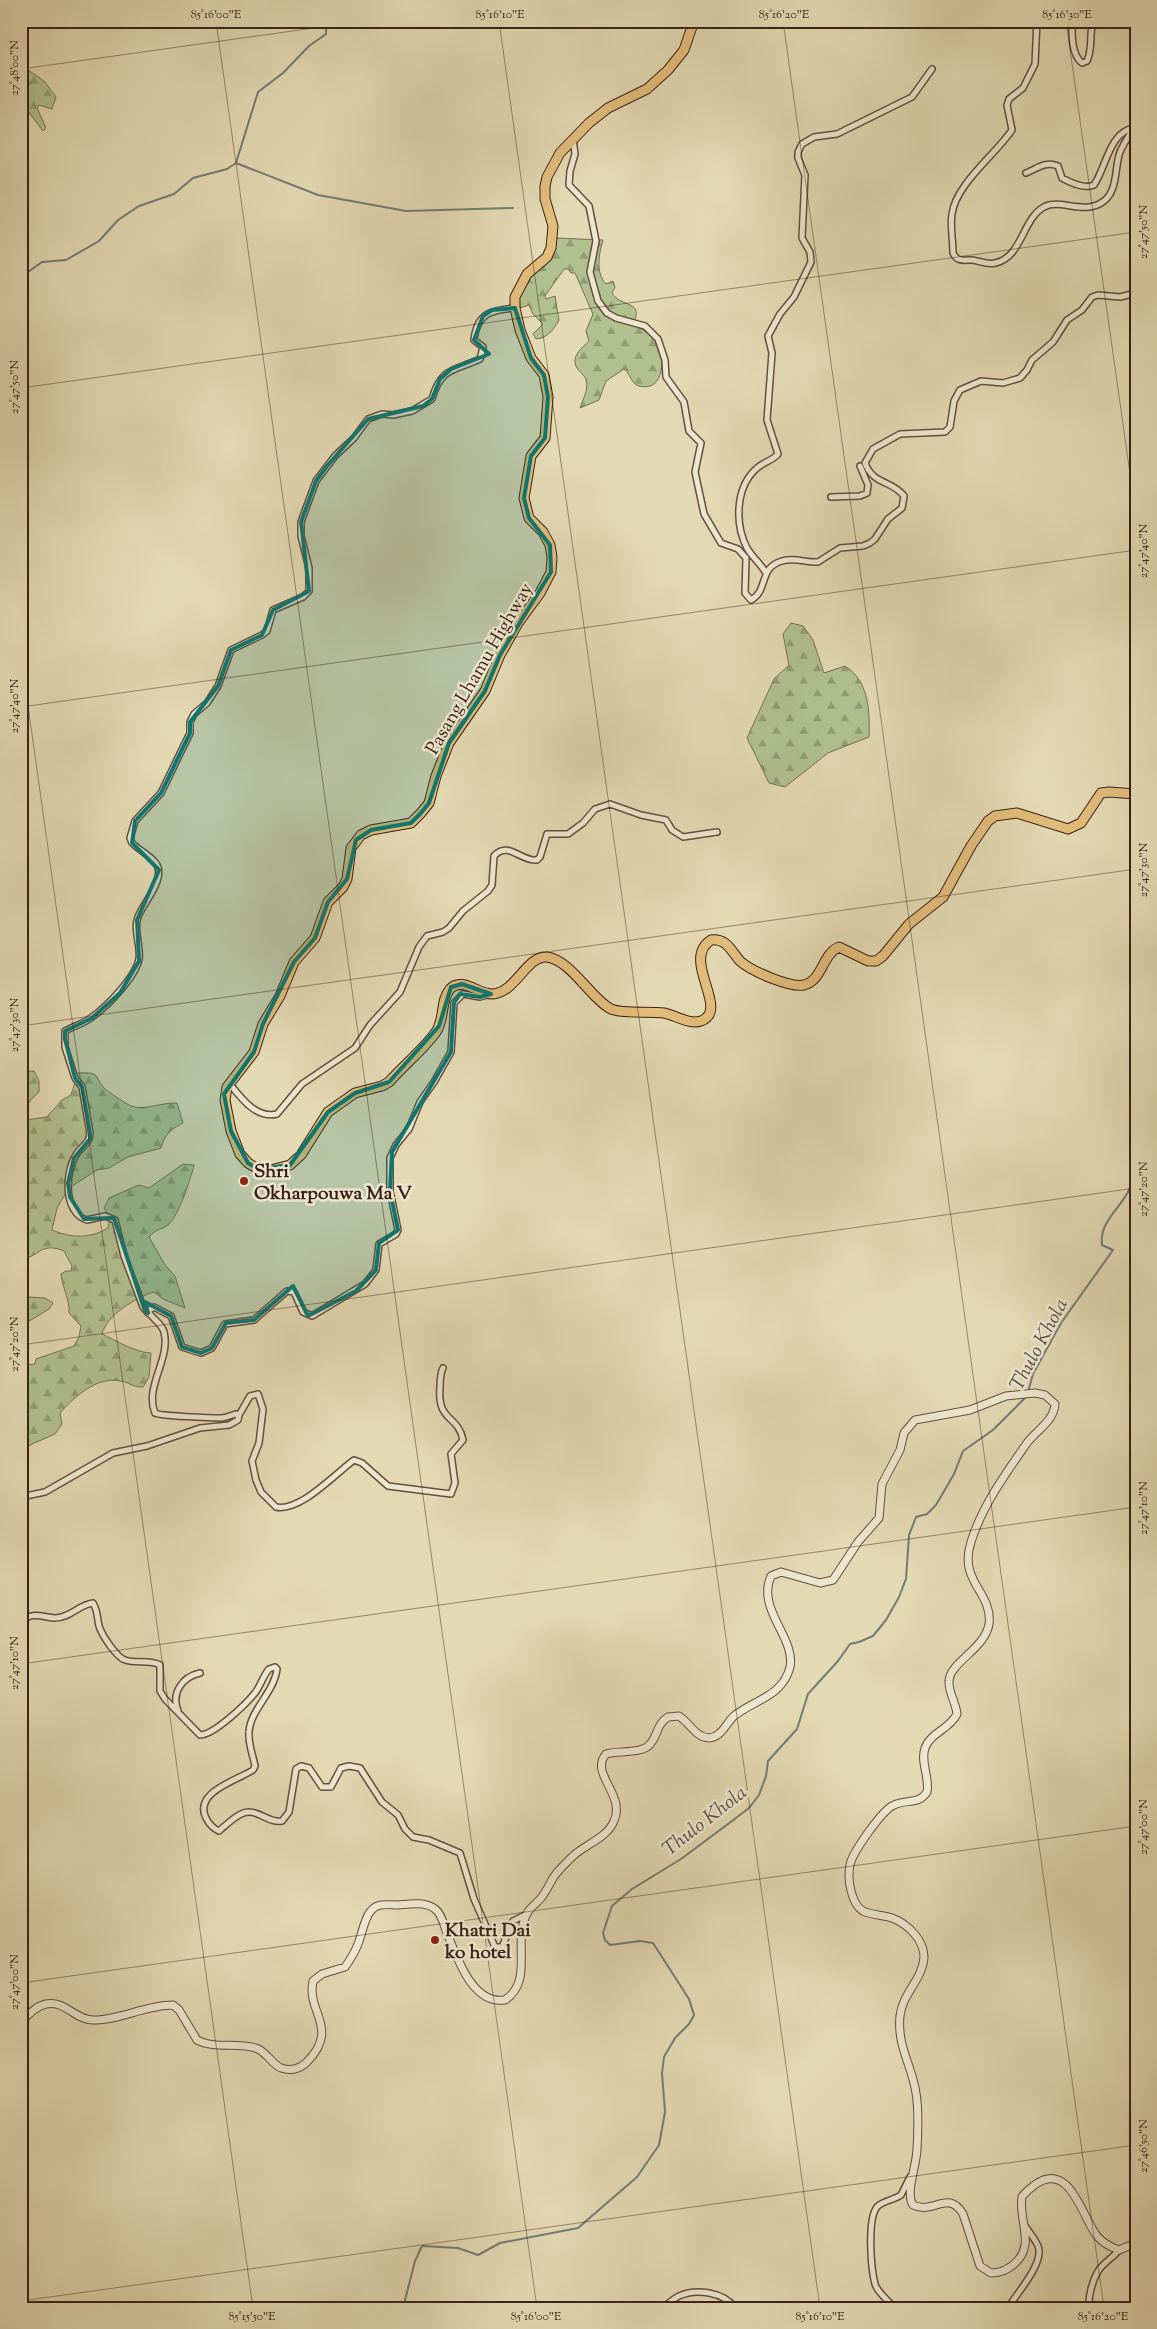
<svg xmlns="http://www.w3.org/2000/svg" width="1157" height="2329" viewBox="0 0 1157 2329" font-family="'Sorts Mill Goudy',serif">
  <defs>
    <pattern id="forest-firs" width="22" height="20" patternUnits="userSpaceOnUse" patternTransform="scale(1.25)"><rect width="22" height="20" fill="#b0c08f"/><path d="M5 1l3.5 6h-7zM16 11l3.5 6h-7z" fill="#909c74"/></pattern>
  </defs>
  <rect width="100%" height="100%" fill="#e3d9b3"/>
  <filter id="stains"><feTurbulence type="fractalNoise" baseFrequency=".004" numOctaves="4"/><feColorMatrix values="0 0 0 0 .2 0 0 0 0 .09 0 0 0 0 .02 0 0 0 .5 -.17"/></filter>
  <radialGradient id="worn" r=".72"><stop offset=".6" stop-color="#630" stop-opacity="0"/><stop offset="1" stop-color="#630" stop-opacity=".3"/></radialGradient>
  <path fill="url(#forest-firs)" stroke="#757054" d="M21,58l7,12 16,11 12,16 -4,12 -13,-4 -2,3 9,20 -3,3 -19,-25 -1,-4 5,-5 -1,-7 3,-7 -7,-9z
    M556,238l47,2c-4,14 -8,32 3,44l7,-3 2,6 -3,6c9,15 33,7 21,31 7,5 18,9 23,16 9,14 10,53 -17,46 -7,-1 -9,-13 -15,-17l-18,12 -7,19 -19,8c3,-9 9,-19 6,-28 -1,-5 -7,-8 -9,-12 -7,-11 5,-20 12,-27l-3,-10 7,-17 -18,-41h-4l-3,-4h-4l-19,27 1,3 9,-3 4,24c-6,10 -11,18 -23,19l-3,-5 10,-10 -10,-10 -4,-9 -9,3 -1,-12 3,-7z
    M791,623l12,3 10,14 11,33 21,-7c24,15 25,45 24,71l-41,16 -43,34 -16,-4 -22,-45 27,-59 15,-14 -6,-31z
    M29,1071h5l5,10v11c-10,8 -14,15 -14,28l22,-3 15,-17 9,-5 7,-22c24,-1 15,3 27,16 2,2 23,16 26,17 13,5 32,-4 46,-3l6,20c-12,6 -18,11 -22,25l-33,9 -19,11 -12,2 -28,18 -12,20 -5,22c19,8 38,9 56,-2l2,-10 -6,-10 5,-10 30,-13 10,3 34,-24 11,1c-3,13 -15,50 -25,59 -6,6 -11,3 -20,13l16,28 10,11 10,32 -22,-9 -9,-7c-19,6 -47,23 -52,42 15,7 32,18 49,19l-2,24 -6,10c-13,0 -13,-5 -23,-6 -23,-5 -46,16 -60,32l2,11 -7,10 -23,10 -11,8v-87l14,-1 1,-5 38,-13 5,-9 2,-11 -12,-13c1,-13 -7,-26 -8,-39l5,-3h5l1,-5 -8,-15c-24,-10 -25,7 -43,8v-177z
    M29,1297l16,1 8,5 -4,6 -28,17v-26z"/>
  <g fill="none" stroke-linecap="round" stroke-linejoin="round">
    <path stroke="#727c76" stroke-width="2" d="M236,163l82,32 88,16 107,-3
      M21,277l21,-15 24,-2 33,-19 19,-21 21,-14 35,-12 19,-16 34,-9 9,-6 22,-71 25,-19 26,-27 17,-12v-13
      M1028,1392l5,-18 28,-51 52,-73 -11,-5c-3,-23 18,-36 27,-55 4,-8 4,-18 7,-27
      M403,2308l12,-47 7,-15 36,2 20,7 22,-12 78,-15 59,-51 22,-32 6,-33 -3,-39 2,-16 11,-19 14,-14 5,-9 -5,-16 -36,-56 -13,-2 -30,4 -5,-5 -2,-7 9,-27 20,-17 49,-30 51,-38 17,-13 10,-13 7,-19 2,-15 29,-32 11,-35 30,-33 12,-17 9,-2 14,-6 13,-16 13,-23 7,-18 3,-44 7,-18 11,-3 9,-9 18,-31 9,-23 30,-21 33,-33"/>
    <defs>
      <path id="minor" d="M1037,21l-2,43 -12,24 -14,11 -2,6 5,25c-17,25 -56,54 -60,84 -2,11 1,27 1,39 4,9 10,7 19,7 8,1 15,5 23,3 27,-5 27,-44 49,-56 16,-9 41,9 60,-6 13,-10 11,-31 15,-46 3,-10 11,-21 17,-30
        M1072,21c0,13 -1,33 10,42l5,-2c6,-12 2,-27 6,-40
        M573,139l2,15 -5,17 -1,14 20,21 7,35 -6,31 8,29 9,12 9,5 29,8 13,13 7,21 1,17 18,25 5,29 12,12 -6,29 9,42 17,29 17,6 8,9 -1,35 6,7c18,-10 7,-32 31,-39 13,-4 24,2 36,1l22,-14 23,-2 7,-3 5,-4 13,-20 14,-11 2,-12c-12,-16 -31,-11 -39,-33l8,-14 27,-15 45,-2 5,-5 4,-26 6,-11 21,-9 22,2 17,-5 7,-8 5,-10 21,-18 14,-22 15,-10 10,-13 6,-2 22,2 16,-4
        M1026,173c12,-5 19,-12 32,-7l4,12c9,5 23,11 32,7 12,-17 15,-53 40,-57
        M831,497l29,-1 7,-3 1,-8 -8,-19
        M766,573c-5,-9 -14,-16 -19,-25 -12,-23 -12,-60 9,-79 7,-7 16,-8 22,-15l-11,-34 5,-67 -4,-17 12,-22 14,-17 17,-35 -1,-10 -8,-14 3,-63 -7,-17v-6l4,-8 12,-7 23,-3 75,-37 20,-28
        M229,1083c12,15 27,36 48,31l25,-30 53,-36 15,-23 30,-33 19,-45 8,-11 16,-4 6,-4 14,-17 25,-20 4,-6 2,-29c14,-16 27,6 43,4l3,-3 7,-23h21l15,-11 12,-14 15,-5 31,11 25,5 6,10 11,7 34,-5
        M148,1313l-5,-6 -19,-51 -9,-36 -10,-4 -18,4c-24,-7 -22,-48 -11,-65 5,-9 14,-11 14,-22l-8,-46 -7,-9 -10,-31v-16c9,-5 20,-8 27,-14 15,-10 44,-41 47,-58 2,-13 -6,-30 -1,-42 5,-14 30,-40 17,-55 -6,-7 -16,-12 -23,-19l-2,-5 5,-17 26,-28 29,-60v-11l4,-8 13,-11 11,-17 13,-36 31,-15 5,-4 6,-21 30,-13 6,-6v-23l-8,-32v-14l15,-41 19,-25 19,-18 14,-19 14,-5 11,1 19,-4 20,-12c9,-32 22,-28 48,-40l3,-12 -9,-7c3,-27 17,-30 41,-32
        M239,1415l11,-19 8,-2 5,15 -4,34 -7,18 4,19 5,12 15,15c24,5 59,-33 78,-47l8,3 26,23 63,8 4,-11 -4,-29 12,-14c-5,-26 -26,-17 -23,-53 0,-7 0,-13 3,-19
        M21,1497l24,-5 68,-39 34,-7 53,-18 29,-3 9,-5 1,-5 -3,-1c-5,1 -9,4 -15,4 -8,0 -62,-2 -66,-5 -11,-26 16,-54 9,-81 -3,-10 -12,-13 -16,-21l6,-4 17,9 11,31 19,6 11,-5 13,-24 29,-4 33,-29 7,1 9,20 9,4 53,-32 11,-14 3,-26 17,-10 2,-4 -8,-39v-33l6,-13 13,-16 11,-27 14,-20 17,-30 3,-49 9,-9 17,3 11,-3
        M21,1622c11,-11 21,-5 34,-4 15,0 25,-14 38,-15 5,8 4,15 6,23 3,9 17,31 26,34 11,4 25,-1 35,5v26l5,8 35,36c14,0 46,-31 55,-42 6,-8 8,-17 14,-24l6,-2 2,2c-3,24 -27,41 -28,63 -1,12 4,23 6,34l-2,4c-15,10 -60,22 -47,48 3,6 6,10 13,13 7,-6 14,-13 22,-17 14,-8 27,10 41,7l7,-9 7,-43 5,-3 8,2 13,19h9l10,-19 8,-2 11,2 22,34 16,13 7,14 8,8 16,3 31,13 14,46 21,48h7l11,-26 14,-7
        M178,1711c-7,-18 4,-34 22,-38
        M662,2308c6,-4 11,-9 17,-12 17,-8 45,-4 56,12
        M894,2308c-5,-7 -17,-16 -19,-24 -4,-15 -8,-65 2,-77 5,-6 17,-7 24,-12l9,-18
        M930,2308l4,-3h7l2,3
        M1008,2308c8,-14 37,-45 30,-62 -3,-7 -9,-14 -13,-20
        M1089,2308c-1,-10 3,-26 8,-35 4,-9 16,-15 22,-23"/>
      <path id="tertiary" d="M21,2022c7,-7 15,-16 25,-18 19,-4 29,16 47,16 24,1 53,-15 80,-15l6,5 18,30c19,10 42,1 61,9 9,4 14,15 23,19 9,3 18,1 25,-5 35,-35 0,-50 7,-82l9,-7 23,-7c5,-7 10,-15 13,-23 4,-10 6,-24 12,-32 7,-10 18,-7 28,-7 12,-1 27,-4 37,4 7,5 9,17 12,24 10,24 25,72 58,67 30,-20 6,-60 23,-88 3,-5 9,-9 13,-14 5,-6 8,-13 12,-20 5,-8 13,-15 20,-22 13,-12 34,-18 41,-35 12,-27 -25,-47 -8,-67 12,-4 37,1 45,-11 7,-9 6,-19 17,-26l11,-1c11,7 16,21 30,22 12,0 18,-16 25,-22 20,-16 49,-20 56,-49 6,-29 -34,-58 -19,-91l10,-4 39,11 13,-3 25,-38 21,-24 3,-34 18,-34 4,-17 11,-13 55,-10 36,-14 29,-3 10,2 10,9c-1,17 -18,26 -28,39 -21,30 -45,63 -56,99 -13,40 22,50 18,82 -4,25 -39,38 -40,57 -1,10 7,22 8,33 -7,15 -27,19 -32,34 -5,15 5,29 2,44 -8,13 -21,7 -33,13 -12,5 -42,48 -44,60 -3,13 1,39 13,46 8,4 20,4 29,7 16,6 32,22 32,39 -1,22 -22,37 -24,59 -3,31 12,49 16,77 3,17 2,38 1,56 0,15 -12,44 -4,56 21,10 35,-16 50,9l17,52 11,7c9,0 16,-3 22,-8 24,-19 5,-44 9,-68 4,-6 9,-9 14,-13 34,-23 46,33 61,52 6,7 13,11 22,14l17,-7"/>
      <path id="primary" d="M694,21l-10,29 -16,20 -21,19 -39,19 -19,15 -29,30 -13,24 -2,9v13l8,27 -2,22 -4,9 -20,17 -12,23v11l5,22 11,28 13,17 4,22 -3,41 -14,18 -7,42 5,20 14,14 7,13 2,12 -1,15 -11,21 -22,30 -18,32 -15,36 -36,52 -13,33 -7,27 -8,10 -10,10 -40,7 -10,5 -10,13 -4,31 -4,8 -15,15 -13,36 -21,24 -14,34 -17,28 -9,28 -27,35 -2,13 6,31 9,23 8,9 10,6 12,1 20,-5 11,-10 27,-43 27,-19 27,-7 7,-4c15,-17 34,-32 47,-50 9,-13 4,-31 14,-43 12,-13 29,6 43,5 23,-2 34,-39 54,-37 24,3 44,42 64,52 10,5 40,2 53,4 11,2 25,12 37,8 30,-11 -21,-61 10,-81 16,-2 20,11 29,21 11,10 50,27 64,24 19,-5 18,-31 35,-38l29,14h8l7,-5 26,-32 34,-27 28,-51 17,-25 7,-5 22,-3 51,16 13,-6 20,-30 8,-1 27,2"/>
    </defs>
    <use href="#minor" stroke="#644f3f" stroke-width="8"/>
    <use href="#tertiary" stroke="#644f3f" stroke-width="9"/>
    <use href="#primary" stroke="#3a2118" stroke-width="11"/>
    <use href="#minor" stroke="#ede6ce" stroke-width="5"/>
    <use href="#tertiary" stroke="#ede6ce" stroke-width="7"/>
    <use href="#primary" stroke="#e2bc7a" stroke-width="9"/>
  </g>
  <path fill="#0f766e" fill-opacity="0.2" stroke="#0f766e" stroke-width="4" stroke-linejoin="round" d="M515,308l16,50 13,17 4,22 -3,41 -14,18 -7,42 5,20 21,27 1,27 -51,83 -15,36 -36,52 -20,60 -8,10 -10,10 -40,7 -15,10 -9,39 -19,23 -13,36 -21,24 -31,62 -9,28 -30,42 7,37 17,32 10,6 32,-4 38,-53 27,-19 34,-11 50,-56 12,-39 11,-3 29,10 -11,3 -20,-3 -6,9 -3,49 -59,100 -2,39 8,39 -19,13 -3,27 -20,21 -48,25 -15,-30 -39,34 -28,3 -14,25 -11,5 -19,-6 -11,-31 -26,-14 3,11 -3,-2 -31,-93 -30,1 -14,-22 -2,-14 6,-25 16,-19v-6l-8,-46 -7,-9 -10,-39v-8l27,-13 28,-25 19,-32 -2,-41 22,-50 -27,-27 3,-22 26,-28 29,-60v-11l28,-36 13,-36 31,-15 11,-25 36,-19 -8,-69 15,-41 11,-15 41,-47 55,-13 9,-7 8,-20 11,-10 38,-15 -15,-14 9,-24 9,-6z"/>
  <path fill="none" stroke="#3a2118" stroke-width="1" stroke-opacity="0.45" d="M216,21l321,2287M499,21l321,2287M783,21l321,2287M1066,21l70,495M21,69l343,-48M21,388l1115,-156M21,656l232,1652M21,707l1115,-157M21,1026l1115,-157M21,1345l1115,-157M21,1664l1115,-157M21,1983l1115,-157M21,2301l1115,-156"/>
  <g fill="#8f2418" stroke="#ede6ce" stroke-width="2">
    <circle cx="244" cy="1181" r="5"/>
    <circle cx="435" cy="1940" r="5"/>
  </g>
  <g text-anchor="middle" stroke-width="5" stroke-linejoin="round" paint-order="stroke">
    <g font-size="19" fill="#3a2118" stroke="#ede6ce">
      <text transform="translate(478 668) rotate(-60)" y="7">Pasang Lhamu Highway</text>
    </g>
    <g font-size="19" font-weight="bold" fill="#3a2118" stroke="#ede6ce" text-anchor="start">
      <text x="254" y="1177">Shri<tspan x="254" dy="22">Okharpouwa Ma V</tspan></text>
      <text x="445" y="1936">Khatri Dai<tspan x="445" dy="22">ko hotel</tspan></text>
    </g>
    <g font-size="20" font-style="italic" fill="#564e47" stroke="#ede6ce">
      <text transform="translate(1038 1344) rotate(-62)" y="7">Thulo Khola</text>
      <text transform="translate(704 1820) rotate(-38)" y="7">Thulo Khola</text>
    </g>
  </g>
  <rect width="1157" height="2329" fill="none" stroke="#e3d9b3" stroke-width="55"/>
  <rect x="28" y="28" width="1102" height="2274" fill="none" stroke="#3a2118" stroke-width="2"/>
  <g font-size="12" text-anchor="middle" fill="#3a2118">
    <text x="216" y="18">85°16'00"E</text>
    <text x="500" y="18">85°16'10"E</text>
    <text x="784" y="18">85°16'20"E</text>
    <text x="1067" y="18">85°16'30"E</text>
    <text transform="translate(14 68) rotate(-90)" y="4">27°48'00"N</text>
    <text transform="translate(1143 232) rotate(-90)" y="4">27°47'50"N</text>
    <text transform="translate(14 387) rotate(-90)" y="4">27°47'50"N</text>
    <text transform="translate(1143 551) rotate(-90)" y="4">27°47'40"N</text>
    <text transform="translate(14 706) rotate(-90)" y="4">27°47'40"N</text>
    <text transform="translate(1143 870) rotate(-90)" y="4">27°47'30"N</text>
    <text transform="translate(14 1025) rotate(-90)" y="4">27°47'30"N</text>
    <text transform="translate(1143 1189) rotate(-90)" y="4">27°47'20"N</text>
    <text transform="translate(14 1344) rotate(-90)" y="4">27°47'20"N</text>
    <text transform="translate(1143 1508) rotate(-90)" y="4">27°47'10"N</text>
    <text transform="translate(14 1663) rotate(-90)" y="4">27°47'10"N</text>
    <text transform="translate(1143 1827) rotate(-90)" y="4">27°47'00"N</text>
    <text transform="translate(14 1982) rotate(-90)" y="4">27°47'00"N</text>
    <text transform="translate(1143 2146) rotate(-90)" y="4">27°46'50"N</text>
    <text x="252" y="2320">85°15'50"E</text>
    <text x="536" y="2320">85°16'00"E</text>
    <text x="820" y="2320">85°16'10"E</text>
    <text x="1103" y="2320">85°16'20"E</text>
  </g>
  <rect width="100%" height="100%" filter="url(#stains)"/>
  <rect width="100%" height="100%" fill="url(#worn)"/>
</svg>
